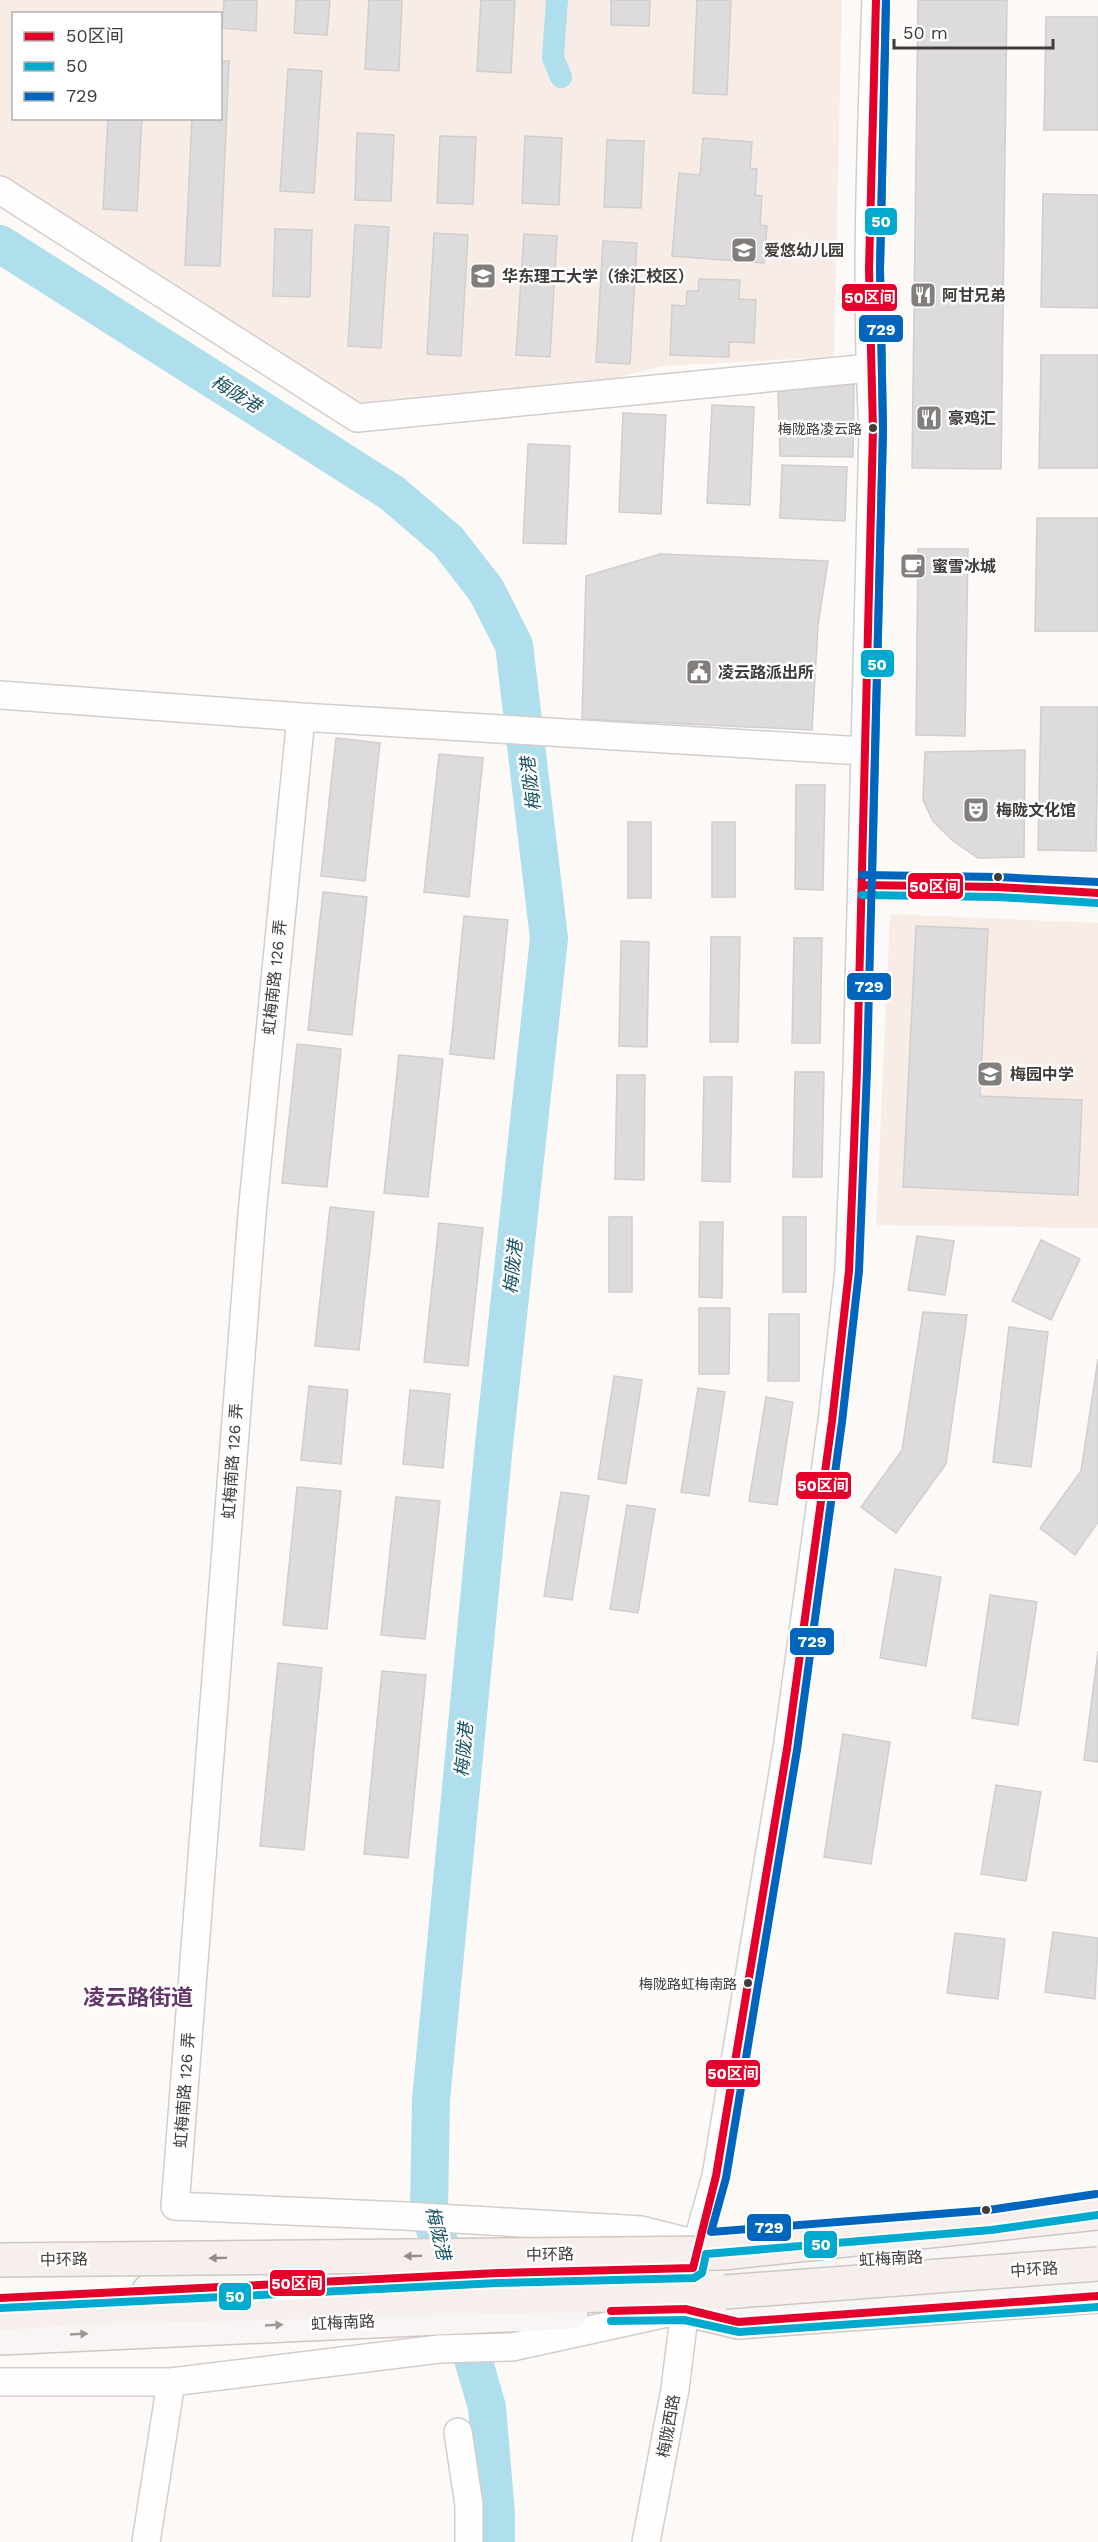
<svg xmlns="http://www.w3.org/2000/svg" width="1098" height="2542" viewBox="0 0 1098 2542" font-family="'Work Sans','Noto Sans SC',sans-serif">
  <rect width="100%" height="100%" fill="#fcf9f7"/>
  <path fill="#f8ede6" fill-rule="evenodd" d="M0,0h842l-8,357 -172,9 -86,22 -219,30 -357,-223zM14,14h206v104h-206z
    M890,914l208,9v305l-222,-3z"/>
  <g fill="none" stroke-linecap="round" stroke-linejoin="round">
    <path stroke="#afdfec" stroke-width="22" d="M557,0l-4,58 8,19"/>
    <path stroke="#afdfec" stroke-width="38" d="M0,244l392,249 56,48 38,49 28,55 35,293 -55,506 -63,656 -2,108 58,199 9,107v28"/>
  </g>
  <path fill="#dddbdc" stroke="#d0cece" stroke-width="1.5" d="M224,0h33l-1,31 -34,-3z
    M296,0h34l-3,35 -33,-2z
    M369,0h33l-3,71 -34,-2z
    M481,0h34l-4,73 -34,-2z
    M611,0h39l-1,26 -38,-1z
    M697,0h34l-4,95 -34,-2z
    M918,0h89l-6,469 -89,-1z
    M1046,17h52v113h-54z
    M220,61h9l-9,205 -35,-1 7,-147h28z
    M288,69l34,2 -8,122 -34,-2z
    M108,118h34l-5,93 -34,-2z
    M357,133l37,2 -3,66 -36,-1z
    M440,136l36,1 -3,67 -36,-1z
    M525,136l37,2 -3,67 -37,-2z
    M703,138l49,4 -2,26 7,1 -2,26 7,1 -2,29 7,1 -3,37 -92,-7 7,-83 21,2z
    M607,140l37,1 -3,67 -37,-1z
    M1043,194l55,1v113l-57,-1z
    M355,225l34,2 -8,121 -33,-2z
    M275,229l37,1 -2,67 -37,-1z
    M434,233l34,2 -7,121 -34,-2z
    M524,234l33,2 -7,121 -34,-2z
    M603,241l34,2 -7,121 -34,-2z
    M699,279l41,1 -1,19 17,1 -2,43 -25,-1v15l-59,-2 2,-50 14,1 1,-15h11z
    M1041,355h57v113h-59z
    M854,384l-1,73 -73,-1 -2,-65z
    M712,405l42,2 -4,98 -43,-2z
    M623,413l43,2 -5,99 -42,-2z
    M528,444l42,2 -4,98 -43,-1z
    M782,465l65,2 -2,54 -65,-3z
    M1037,518h61v113h-63z
    M918,549h50l-3,187 -49,-1z
    M660,554l168,7 -10,64 -6,105 -230,-11 4,-143z
    M1041,707h57l-2,144 -58,-1z
    M336,738l44,5 -15,138 -44,-5z
    M1025,750l-1,107 -46,1 -25,-17 -20,-20 -10,-21 2,-48z
    M439,754l44,4 -14,139 -45,-5z
    M796,785h29l-2,105 -28,-1z
    M628,822h23v76h-23z
    M712,822h23v75h-23z
    M323,892l44,5 -15,138 -44,-5z
    M464,916l44,4 -14,139 -44,-5z
    M916,926l72,3 -8,167 102,4 -4,95 -175,-8z
    M711,937h29l-2,105h-28z
    M794,938h28l-2,105h-28z
    M621,941l28,1 -2,105 -28,-1z
    M297,1044l44,5 -14,138 -45,-4z
    M399,1055l44,4 -15,138 -44,-4z
    M795,1072h29l-2,105h-29z
    M617,1075h28l-1,105 -29,-1z
    M704,1077h28l-2,105 -28,-1z
    M330,1207l44,5 -15,138 -44,-4z
    M609,1217h23v75h-23z
    M783,1217h23v75h-23z
    M700,1222h23l-1,76 -23,-1z
    M439,1223l44,5 -15,138 -44,-4z
    M917,1236l37,5 -9,54 -37,-5z
    M1041,1240l39,19 -29,61 -39,-19z
    M699,1308h31l-1,66h-30z
    M923,1312l44,3 -21,149 -50,69 -35,-26 41,-57z
    M769,1314h30v67h-31z
    M1009,1327l39,5 -17,135 -38,-5z
    M1098,1359v163l-23,33 -35,-27 41,-57z
    M614,1376l28,4 -16,104 -28,-5z
    M309,1386l39,4 -7,74 -40,-4z
    M698,1388l27,4 -16,104 -28,-4z
    M410,1390l40,4 -7,74 -40,-4z
    M766,1397l27,5 -16,103 -28,-4z
    M297,1487l44,4 -14,138 -44,-4z
    M561,1492l28,4 -17,104 -28,-4z
    M396,1497l44,4 -15,138 -44,-4z
    M627,1505l28,4 -17,104 -28,-4z
    M895,1569l46,8 -15,89 -46,-8z
    M990,1595l47,7 -19,123 -46,-7z
    M1098,1651v111l-14,-2z
    M278,1663l44,5 -18,182 -44,-4z
    M382,1671l44,4 -18,183 -44,-4z
    M843,1734l47,8 -19,122 -47,-7z
    M996,1785l45,7 -15,89 -45,-7z
    M1053,1932l45,6 -3,61 -50,-7z
    M955,1933l50,6 -7,60 -51,-6z"/>
  <g fill="none" stroke-linecap="round" stroke-linejoin="round">
    <defs>
      <path id="minor" d="M0,190l357,228 513,-50
        M0,695l301,22 562,34
        M301,717l-49,497 -77,992 230,10 236,14 56,14
        M862,885l136,2 100,6
        M693,2268l4,-24 19,-68 71,-427 45,-328 17,-150 8,-201 16,-640c-8,-143 -2,-287 3,-430
        M0,2382h171l268,-33 73,-2 173,-38 -10,80 -29,153
        M458,2432l11,73v37
        M146,2542l25,-160"/>
      <path id="major" d="M712,2267l229,-12 157,-19
        M149,2291l349,-18 133,-3
        M643,2310l42,-1 53,13 360,-26
        M0,2338l571,-26"/>
      <path id="highway" d="M0,2314l80,-6 645,-16"/>
    </defs>
    <use href="#minor" stroke="#d2cecc" stroke-width="30"/>
    <use href="#major" stroke="#cfc7c3" stroke-width="36"/>
    <use href="#highway" stroke="#cfc7c3" stroke-width="36"/>
    <use href="#minor" stroke="#fffefe" stroke-width="27"/>
    <use href="#major" stroke="#f9f5f4" stroke-width="33"/>
    <use href="#highway" stroke="#f6efec" stroke-width="33"/>
    <defs>
      <path id="highway-bridge" d="M0,2260l723,-7 375,-40
        M725,2292l373,-28"/>
    </defs>
    <use href="#highway-bridge" stroke="#cfc7c3" stroke-width="36" stroke-linecap="butt"/>
    <use href="#highway-bridge" stroke="#f6efec" stroke-width="33"/>
    <defs>
      <path id="bus-1" d="M862,885l136,2 100,6
        M0,2298l498,-25 195,-5 23,-92 71,-427 45,-328 17,-150 8,-201 16,-640 -4,-161 7,-269
        M611,2311l74,-2 53,13 360,-26"/>
      <path id="bus-2" d="M872,885l11,-455 -3,-161 6,-269
        M862,895l136,2 99,6
        M1,2308l497,-25 196,-5 8,-5 4,-19 285,-24 107,-15
        M611,2321l73,-1 55,12 359,-25"/>
      <path id="bus-3" d="M886,0l-6,269 3,161 -16,640 -8,201 -17,151 -45,328 -71,428 -15,54 278,-22 107,-16
        M862,875l136,2 100,5"/>
    </defs>
    <use href="#bus-1" stroke="#fff" stroke-width="12"/>
    <use href="#bus-2" stroke="#fff" stroke-width="12"/>
    <use href="#bus-3" stroke="#fff" stroke-width="12"/>
    <use href="#bus-1" stroke="#e4002b" stroke-width="8"/>
    <use href="#bus-2" stroke="#00a9ce" stroke-width="8"/>
    <use href="#bus-3" stroke="#0065bd" stroke-width="8"/>
  </g>
  <defs><path id="oneway-solid" d="M-6-.8H1V-3.2L6.5 0L1 3.2V.8H-6Z" transform="scale(1.5)"/></defs>
  <g fill="#928d8a">
    <use href="#oneway-solid" transform="translate(413 2256) rotate(179)"/>
    <use href="#oneway-solid" transform="translate(218 2258) rotate(179)"/>
  </g>
  <g fill="#9c9896">
    <use href="#oneway-solid" transform="translate(274 2325) rotate(-3)"/>
    <use href="#oneway-solid" transform="translate(79 2334) rotate(-3)"/>
  </g>
  <defs>
    <symbol id="school-square" viewBox="-11 -11 22 22"><rect x="-9" y="-9" width="18" height="18" rx="4" fill="#827e7c" stroke="#fff"/><path d="M0-5L7-2L0 1L-7-2ZM-4 1L0 2.5L4 1V4Q0 6-4 4Z" fill="#fff"/></symbol>
    <symbol id="university-square" viewBox="-11 -11 22 22"><rect x="-9" y="-9" width="18" height="18" rx="4" fill="#827e7c" stroke="#fff"/><path d="M0-5L7-2L0 1L-7-2ZM-4 1L0 2.5L4 1V4Q0 6-4 4Z" fill="#fff"/></symbol>
    <symbol id="restaurant-square" viewBox="-11 -11 22 22"><rect x="-9" y="-9" width="18" height="18" rx="4" fill="#827e7c" stroke="#fff"/><path d="M-5-6h1v4h1v-4h1v4h1v-4h1v5L-1.5 .5V6h-2V.5L-5-1ZM5-6V6H3V1.5H1.5Q1.5-4 5-6Z" fill="#fff"/></symbol>
    <symbol id="cafe-square" viewBox="-11 -11 22 22"><rect x="-9" y="-9" width="18" height="18" rx="4" fill="#827e7c" stroke="#fff"/><path d="M-5.5-4.5H6V0H3Q3 3.5 0 3.5H-2.5Q-5.5 3.5-5.5 0ZM3-3.2v2h1.7v-2ZM-6 4.5H4V6H-6Z" fill="#fff"/></symbol>
    <symbol id="civic-square" viewBox="-11 -11 22 22"><rect x="-9" y="-9" width="18" height="18" rx="4" fill="#827e7c" stroke="#fff"/><path d="M-.6-6.5H3V-4.5H.6V-3L4-1V1h2V6H-6V1h2V-1L-.6-3ZM-1.2 2.5V6h2.4V2.5Z" fill="#fff"/></symbol>
    <symbol id="theatre-square" viewBox="-11 -11 22 22"><rect x="-9" y="-9" width="18" height="18" rx="4" fill="#827e7c" stroke="#fff"/><path d="M-5-5.5Q0-4 5-5.5V0Q5 5 0 6Q-5 5-5 0ZM-3.3-2.5H-1v1.5H-3.3ZM1-2.5H3.3v1.5H1ZM-2.8 1Q0 5.5 2.8 1Z" fill="#fff"/></symbol>
  </defs>
  <g fill-rule="evenodd">
    <use href="#school-square" x="729" y="235" width="30" height="30"/>
    <use href="#university-square" x="468" y="261" width="30" height="30"/>
    <use href="#restaurant-square" x="908" y="280" width="30" height="30"/>
    <use href="#restaurant-square" x="914" y="403" width="30" height="30"/>
    <use href="#cafe-square" x="898" y="551" width="30" height="30"/>
    <use href="#civic-square" x="684" y="657" width="30" height="30"/>
    <use href="#theatre-square" x="961" y="795" width="30" height="30"/>
    <use href="#school-square" x="975" y="1059" width="30" height="30"/>
  </g>
  <g fill="#403c39" stroke="#fff" stroke-width="2">
    <circle cx="873" cy="428" r="5"/>
    <circle cx="998" cy="877" r="5"/>
    <circle cx="748" cy="1983" r="5"/>
    <circle cx="986" cy="2210" r="5"/>
  </g>
  <g text-anchor="middle" stroke-width="5" stroke-linejoin="round" paint-order="stroke">
    <g font-size="14" fill="#403c39" stroke="#fff" text-anchor="end">
      <text x="862" y="434">梅陇路凌云路</text>
      <text x="737" y="1989">梅陇路虹梅南路</text>
    </g>
    <g font-size="16" font-weight="bold" fill="#403c39" stroke="#fff" text-anchor="start">
      <text x="764" y="256">爱悠幼儿园</text>
      <text x="502" y="282">华东理工大学（徐汇校区）</text>
      <text x="942" y="301">阿甘兄弟</text>
      <text x="948" y="424">豪鸡汇</text>
      <text x="932" y="572">蜜雪冰城</text>
      <text x="718" y="678">凌云路派出所</text>
      <text x="996" y="816">梅陇文化馆</text>
      <text x="1010" y="1080">梅园中学</text>
    </g>
    <g font-size="16" fill="#403c39" stroke="#fff">
      <text transform="translate(274 977) rotate(-84)" y="6">虹梅南路 126 弄</text>
      <text transform="translate(232 1461) rotate(-86)" y="6">虹梅南路 126 弄</text>
      <text transform="translate(184 2090) rotate(-86)" y="6">虹梅南路 126 弄</text>
      <text transform="translate(550 2254) rotate(-1)" y="6">中环路</text>
      <text transform="translate(891 2258) rotate(-3)" y="6">虹梅南路</text>
      <text transform="translate(64 2259) rotate(-1)" y="6">中环路</text>
      <text transform="translate(1034 2269) rotate(-4)" y="6">中环路</text>
      <text transform="translate(343 2322) rotate(-3)" y="6">虹梅南路</text>
      <text transform="translate(668 2426) rotate(-80)" y="6">梅陇西路</text>
    </g>
    <g font-size="18" font-style="italic" fill="#185261" stroke="#fff">
      <text transform="translate(236 394) rotate(32)" y="6">梅陇港</text>
      <text transform="translate(531 784) rotate(-97)" y="6">梅陇港</text>
      <text transform="translate(513 1267) rotate(-84)" y="6">梅陇港</text>
      <text transform="translate(464 1750) rotate(-85)" y="6">梅陇港</text>
      <text transform="translate(438 2233) rotate(76)" y="6">梅陇港</text>
    </g>
    <g font-size="22" font-weight="bold" fill="#64366a" stroke="#fff">
      <text x="138" y="2005">凌云路街道</text>
    </g>
  </g>
  <g stroke="#fff" stroke-width="2">
    <rect x="864" y="207" width="34" height="29" rx="6" fill="#00a9ce"/>
    <rect x="841" y="283" width="57" height="29" rx="6" fill="#e4002b"/>
    <rect x="858" y="314" width="46" height="29" rx="6" fill="#0065bd"/>
    <rect x="860" y="649" width="35" height="29" rx="6" fill="#00a9ce"/>
    <rect x="907" y="872" width="57" height="28" rx="6" fill="#e4002b"/>
    <rect x="846" y="972" width="46" height="29" rx="6" fill="#0065bd"/>
    <rect x="795" y="1471" width="57" height="29" rx="6" fill="#e4002b"/>
    <rect x="789" y="1627" width="46" height="29" rx="6" fill="#0065bd"/>
    <rect x="705" y="2059" width="56" height="29" rx="6" fill="#e4002b"/>
    <rect x="746" y="2213" width="46" height="29" rx="6" fill="#0065bd"/>
    <rect x="803" y="2230" width="35" height="29" rx="6" fill="#00a9ce"/>
    <rect x="269" y="2269" width="57" height="28" rx="6" fill="#e4002b"/>
    <rect x="218" y="2282" width="34" height="29" rx="6" fill="#00a9ce"/>
  </g>
  <g font-size="16" text-anchor="middle" font-weight="bold" fill="#fff">
    <text x="881" y="227">50</text>
    <text x="870" y="303">50区间</text>
    <text x="881" y="335">729</text>
    <text x="877" y="670">50</text>
    <text x="935" y="892">50区间</text>
    <text x="869" y="992">729</text>
    <text x="823" y="1491">50区间</text>
    <text x="812" y="1647">729</text>
    <text x="733" y="2079">50区间</text>
    <text x="769" y="2233">729</text>
    <text x="821" y="2250">50</text>
    <text x="297" y="2289">50区间</text>
    <text x="235" y="2302">50</text>
  </g>
  <rect x="12" y="12" width="210" height="108" fill="#ffffff" stroke="#b3b1b0" stroke-width="1.5"/>
  <rect x="24" y="32" width="30" height="9" fill="#e4002b" stroke="#b3b1b0" stroke-width="1.5"/>
  <text x="66" y="42" font-size="18" fill="#403c39">50区间</text>
  <rect x="24" y="62" width="30" height="9" fill="#00a9ce" stroke="#b3b1b0" stroke-width="1.5"/>
  <text x="66" y="72" font-size="18" fill="#403c39">50</text>
  <rect x="24" y="92" width="30" height="9" fill="#0065bd" stroke="#b3b1b0" stroke-width="1.5"/>
  <text x="66" y="102" font-size="18" fill="#403c39">729</text>
  <path d="M894 39v9h159v-9" fill="none" stroke="#403c39" stroke-width="3"/>
  <text x="903" y="39" font-size="18" fill="#403c39" stroke="#ffffff" stroke-width="4.5" paint-order="stroke">50 m</text>
</svg>
